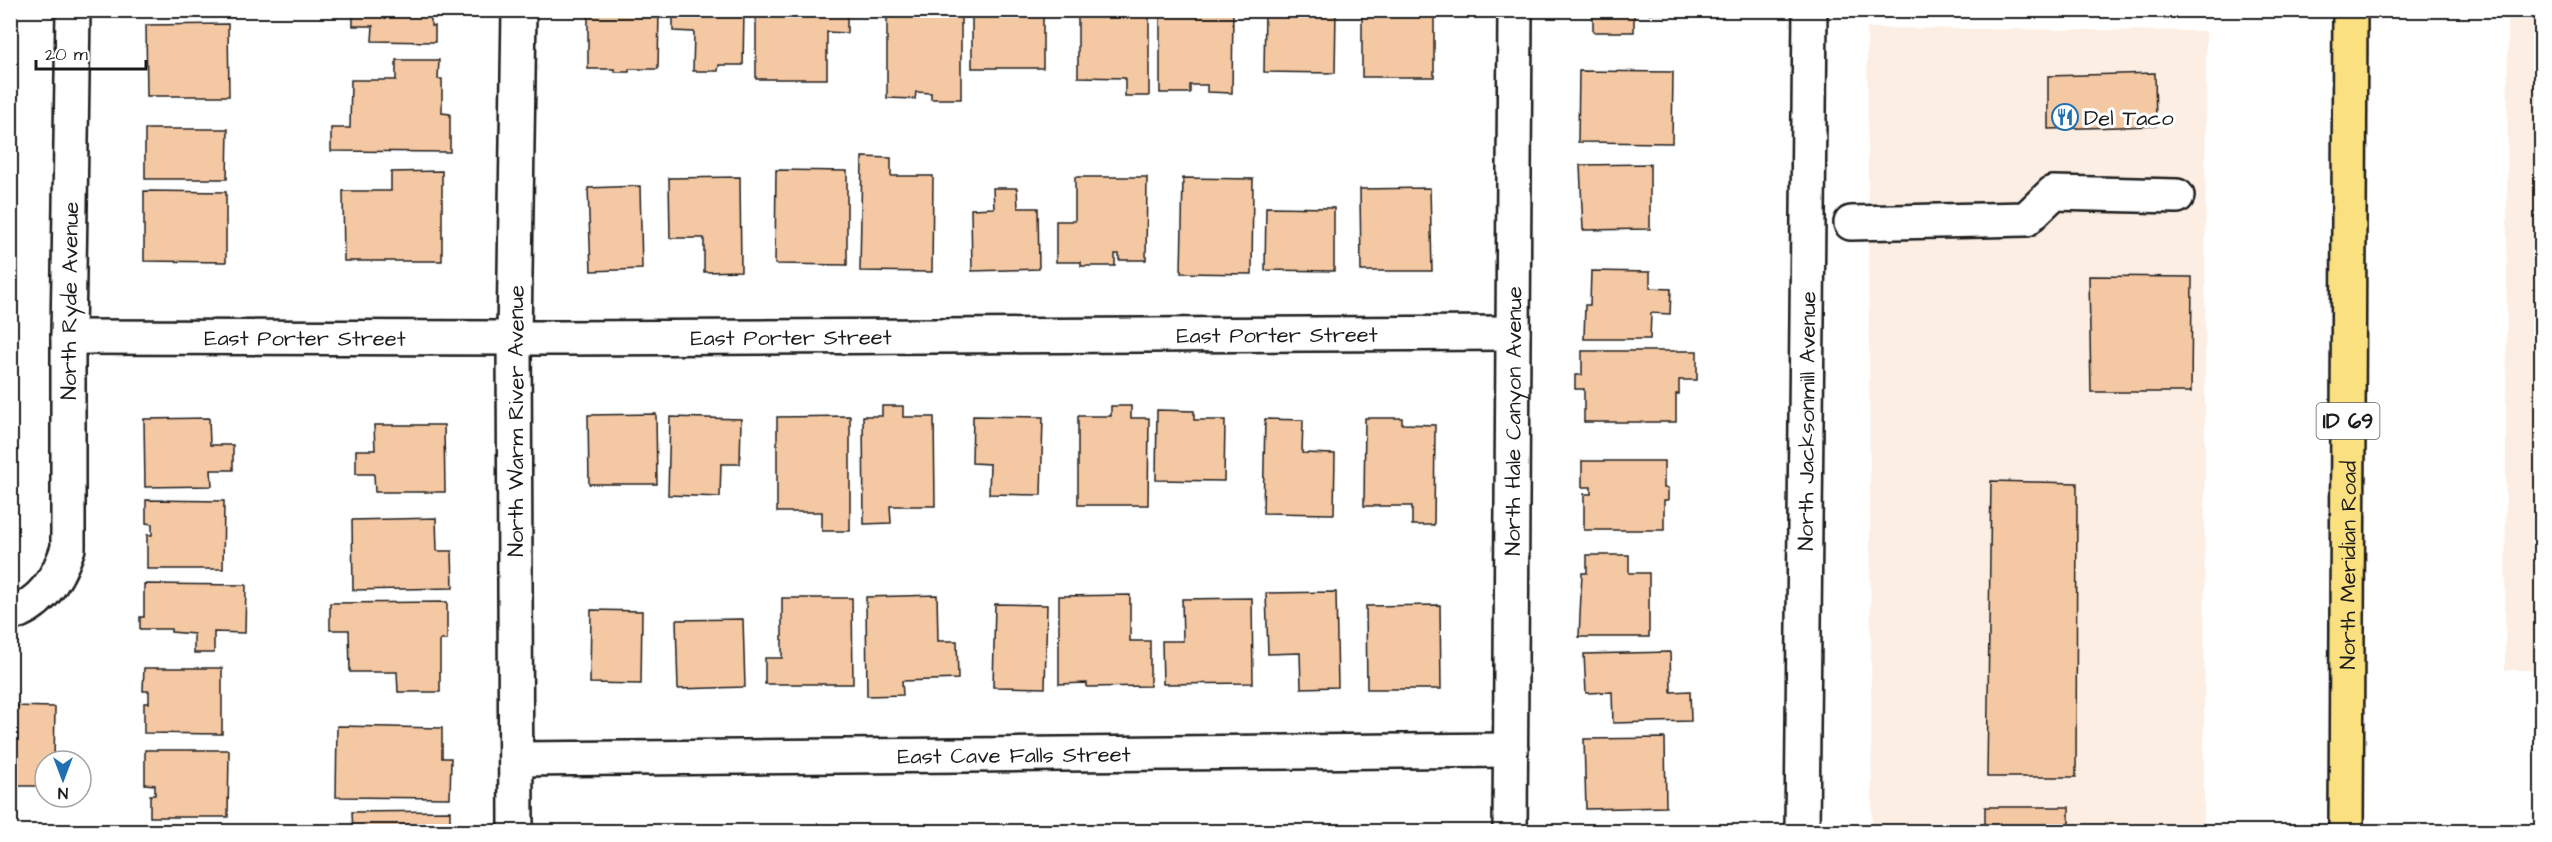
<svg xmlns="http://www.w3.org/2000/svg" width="2552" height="842" viewBox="0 0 2552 842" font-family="'Architects Daughter',sans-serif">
  <rect width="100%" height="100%" fill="#fff"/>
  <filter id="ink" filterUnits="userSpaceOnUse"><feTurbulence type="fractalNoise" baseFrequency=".0167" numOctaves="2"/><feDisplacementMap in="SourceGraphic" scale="12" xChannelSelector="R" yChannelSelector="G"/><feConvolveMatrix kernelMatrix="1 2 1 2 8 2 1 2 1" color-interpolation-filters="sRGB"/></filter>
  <g filter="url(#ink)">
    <path fill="#fceee3" d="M2508,11h33v659h-36z
      M1867,28l339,3 -2,800h-332z"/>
    <path fill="#f4c8a3" stroke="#1c1c1c" stroke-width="1.5" d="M353,10h78v16h4v16l-63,-1 1,-15h-20z
      M588,10h71l-1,59h-29v3h-14v-3h-27z
      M673,10h71l-1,55h-24l-1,6h-25l1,-39 -21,-1z
      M756,10h91v23l-20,-1v47h-71z
      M887,10h74v89h-30v-6l-15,-1 -1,7 -28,-1z
      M972,10h71v58h-71z
      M1078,10h71v86h-24v-18l-47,-1z
      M1160,10h73l-1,83 -25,-1v-7h-17v8h-30z
      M1265,10h71l-1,63 -71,-1z
      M1362,10h72v67h-72z
      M1589,10h94v4l-49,-1v19h-41v-20z
      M228,24l1,72h-82l-1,-71z
      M396,60h43l-1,19h4v34l8,1v38l-119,-1v-23h19l1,-48h45z
      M1579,71l94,1 -1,71 -94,-1z
      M2155,73l1,53 -108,3v-53z
      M145,129h83l-1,50h-82z
      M862,157l29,1v18h42l-1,96 -72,-1z
      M1650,164v65l-67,1 -3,-65z
      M776,170l71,1v94l-72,-1z
      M442,171v90h-98l-1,-70h48v-19z
      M740,177l1,94 -37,1v-34h-34l-1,-60z
      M1075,177h72l-1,83h-27v-6h-4v12h-34v-4h-25v-41h19z
      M1183,178l70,1 -1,95 -71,-1z
      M640,186l2,83 -51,2 -3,-83z
      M993,188h24l1,20h20l1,61 -67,2 -1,-62 23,-1z
      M1430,188l2,83h-71l-1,-82z
      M144,191l82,1v70l-82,-1z
      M1266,207l68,1v63l-69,-1z
      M1591,271l59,1v16l21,1 -1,25 -19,-1 -1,26h-66l1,-34h5z
      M2089,276l103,1 -1,115h-100z
      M1582,351h115v29h-18v14h-3v28h-92v-33h-9v-14h7z
      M882,406h21v11h31l1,89h-45l1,17 -27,1 -1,-108h19z
      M1111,406h20v12h18l-1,87h-70v-89h33z
      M1157,410l37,1v9h31l-1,61 -68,-1z
      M656,414l1,70h-68l-1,-69z
      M850,416v115h-28v-19h-45v-95z
      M973,416l70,1 -2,78 -52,-1 1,-30 -18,-1z
      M670,417l71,2 -1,45h-19l-1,33 -52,-2z
      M209,418l1,27h23v25h-22l1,16 -67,1 -1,-68z
      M1365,418h37v6l33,1 -1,100h-22v-19h-48z
      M1265,419l38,1 -1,33 33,1 -1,60 -71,-1z
      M374,425h70l1,67h-70l-1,-18h-18v-24h19z
      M1582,461h82v27h4v12h-4v30h-80v-36h7v-7h-9z
      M1991,481l86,2 -1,294h-89z
      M146,500l78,1 -1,68h-76v-34h5v-11l-6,-1z
      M436,518l1,33h15l1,37 -100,2 -1,-70z
      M1587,555h42v18h20v64h-70l3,-64h5z
      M144,584l102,1 -1,48 -31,-1v21h-20v-19l-23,-2v-3h-31v-12h4z
      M1336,592l2,95 -37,1 -1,-35 -32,1 -2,-61z
      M937,595l1,46h19l1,38 -56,2 1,14 -36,1 -1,-99z
      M1130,595v46h20v45l-63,1v-4l-28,1v-88z
      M782,598h70l1,86h-88v-26h17z
      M1252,598l1,85 -90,1 -1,-43h21l-1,-42z
      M447,602v38h-7v52h-42l-1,-20h-47l-1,-42h-19v-27z
      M995,604l52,1 -2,83 -52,-1z
      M1440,605l1,84h-74l-1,-83z
      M591,610l51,1 -1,73 -51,-1z
      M743,619l2,68 -67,2 -2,-69z
      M1670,652l1,40 19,-1 1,30 -78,2 -1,-31 -26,1 -2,-39z
      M144,668h78v66l-78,-1v-30h5v-12h-6z
      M10,706l45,1 -1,54h-9v25h-35z
      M337,726l105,2v30h9l-1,40 -114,-1z
      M1665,738l1,69 -80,2 -2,-70z
      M145,750h84l-1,67h-78v-22h5v-10l-10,-1z
      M1985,807h84v25h-84z
      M450,811v21h-97l-1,-20z"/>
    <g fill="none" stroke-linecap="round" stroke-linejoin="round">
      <defs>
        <g id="minor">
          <path d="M1851,223l175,-4 27,-26 124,3"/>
          <path id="s1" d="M68,337l492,1 953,-5"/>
          <path id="s2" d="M10,614c32,-9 48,-36 58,-66v-211l5,-327"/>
          <path id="s3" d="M516,759l995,-9"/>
          <path d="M516,832l-2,-494 5,-328"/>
          <path id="s4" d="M1510,832l5,-822"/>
          <path id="s5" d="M1802,832l8,-822"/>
        </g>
        <g id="major">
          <path id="s6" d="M2346,832l4,-822"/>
        </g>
      </defs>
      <use href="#minor" stroke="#1c1c1c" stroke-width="38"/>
      <use href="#major" stroke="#1c1c1c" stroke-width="38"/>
      <use href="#minor" stroke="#fff" stroke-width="33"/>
      <use href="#major" stroke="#fbe080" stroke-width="33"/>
    </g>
  </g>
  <defs>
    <symbol id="restaurant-ring" viewBox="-11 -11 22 22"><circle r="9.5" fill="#fff" stroke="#1f6fb2" stroke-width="1.5"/><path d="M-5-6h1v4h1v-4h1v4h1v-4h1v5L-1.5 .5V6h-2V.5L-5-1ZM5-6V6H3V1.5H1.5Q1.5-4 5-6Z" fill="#1f6fb2"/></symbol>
  </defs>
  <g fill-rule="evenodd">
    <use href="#restaurant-ring" x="2050" y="102" width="30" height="30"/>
  </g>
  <g text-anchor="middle" stroke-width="6" stroke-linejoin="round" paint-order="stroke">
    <rect fill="#fff" stroke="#606060" stroke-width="1.5" x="2316.5" y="403" width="63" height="36" rx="4.5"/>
    <g font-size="21" font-weight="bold" fill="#1c1c1c">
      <text x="2348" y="428">ID 69</text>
    </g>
    <g font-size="22" fill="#1c1c1c" stroke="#fff" text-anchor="start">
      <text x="2084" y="125">Del Taco</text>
    </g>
    <g font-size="22" fill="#1c1c1c" stroke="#fff">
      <text dy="8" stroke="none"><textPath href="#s2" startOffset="339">North Ryde Avenue</textPath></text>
      <text dy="8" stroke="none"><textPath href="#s1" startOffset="1209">East Porter Street</textPath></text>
      <text dy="8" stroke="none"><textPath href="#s1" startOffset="237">East Porter Street</textPath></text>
      <text dy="8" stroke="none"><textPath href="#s1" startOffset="723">East Porter Street</textPath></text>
      <text transform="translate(515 421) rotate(-90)" y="8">North Warm River Avenue</text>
      <text dy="8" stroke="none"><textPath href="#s4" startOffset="411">North Hale Canyon Avenue</textPath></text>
      <text dy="8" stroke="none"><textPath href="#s5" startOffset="411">North Jacksonmill Avenue</textPath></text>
      <text dy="8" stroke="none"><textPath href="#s6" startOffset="267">North Meridian Road</textPath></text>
      <text dy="8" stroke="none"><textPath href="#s3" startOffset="498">East Cave Falls Street</textPath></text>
    </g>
  </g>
  <rect width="2552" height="842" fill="none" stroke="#fff" stroke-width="36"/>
  <rect x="18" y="18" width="2516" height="806" fill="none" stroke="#1c1c1c" stroke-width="2" filter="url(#ink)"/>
  <g transform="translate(63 779) rotate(180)"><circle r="28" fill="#ffffff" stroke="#a4a4a4" stroke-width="1.5"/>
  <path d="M0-4.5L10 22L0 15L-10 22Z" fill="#1f6fb2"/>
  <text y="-9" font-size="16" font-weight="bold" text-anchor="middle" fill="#1c1c1c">N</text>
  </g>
  <path d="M36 60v9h110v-9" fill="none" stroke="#1c1c1c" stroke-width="3"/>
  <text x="45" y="60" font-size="18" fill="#1c1c1c" stroke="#ffffff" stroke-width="4.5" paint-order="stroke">20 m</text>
</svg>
